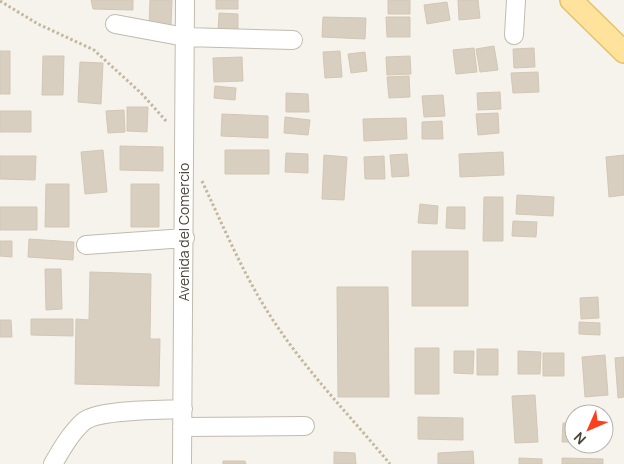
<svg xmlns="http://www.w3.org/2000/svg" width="624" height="464" viewBox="0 0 624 464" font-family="Manrope,sans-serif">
  <rect width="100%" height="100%" fill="#f6f3ec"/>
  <path fill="#d8cfc1" stroke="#d3c7b4" d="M91,0h42v10l-40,-1z
    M150,0h22l-1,27h-22z
    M216,0h22v9h-22z
    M388,0h22v14h-22z
    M458,0h20l2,18 -21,2z
    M447,2l3,18 -23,4 -3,-19z
    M219,13l19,1v19h-20z
    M323,17l43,1 -1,21 -43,-2z
    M386,17h24v20h-23z
    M494,46l4,24 -18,2 -4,-23z
    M474,48l3,24 -21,2 -3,-24z
    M534,48l1,19 -21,1 -1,-19z
    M0,51h10v43h-10z
    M340,51l2,26 -17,1 -2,-26z
    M365,52l2,19 -16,2 -3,-19z
    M43,56h21l-1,39h-21z
    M410,56l1,18 -24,1 -1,-18z
    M242,57l1,24 -29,1 -1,-24z
    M80,62l23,1 -2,41 -23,-2z
    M538,72l1,20 -26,1 -2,-20z
    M409,76l1,21 -21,1 -2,-21z
    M215,86l21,2 -1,12 -21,-2z
    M500,92l1,17 -23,1 -1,-17z
    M286,93l22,1 1,18h-23z
    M443,95l2,21 -21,1 -2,-21z
    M127,107h21l-1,25 -20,-1z
    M124,110l1,22 -17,1 -2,-22z
    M0,111h31v21h-31z
    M498,113l1,20 -21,2 -2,-21z
    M222,114l46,2v22l-47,-2z
    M285,117l25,3 -2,15 -24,-2z
    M406,118l1,21 -43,2 -1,-22z
    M442,121l1,18h-21v-17z
    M120,146l43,1v24l-43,-1z
    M103,150l4,42 -22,2 -4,-42z
    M225,150h44v24h-44z
    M503,152l1,23 -44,2 -1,-23z
    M286,153l22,1v19l-23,-1z
    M407,154l2,22 -17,1 -2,-22z
    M324,155l23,2 -3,43 -22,-1z
    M624,155v40l-15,2 -3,-40z
    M0,156h36l-1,24 -35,-1z
    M384,156l1,23h-20l-1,-22z
    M46,184h23v43h-24z
    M131,184h28v43h-28z
    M517,195l37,2 -1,19 -37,-2z
    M484,197h19v44h-20z
    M420,204l18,2 -1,18 -19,-1z
    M0,207h37v23h-37z
    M447,207h18v22l-19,-1z
    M513,221l24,1 -1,15 -24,-1z
    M29,239l45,3 -1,18 -45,-3z
    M0,241h12v16l-12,-1z
    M412,251h56v55h-56z
    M45,269h16l1,40 -16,1z
    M90,272l61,2 -1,65h10l-1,47 -84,-2 1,-65 13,1z
    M337,287h51l1,110h-51z
    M598,297l1,21 -18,1 -1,-21z
    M31,319h42v17l-42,-1z
    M0,320h11l1,17h-12z
    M579,322l21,1v12l-21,-1z
    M415,348h24v46h-24z
    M477,349h21v26h-21z
    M454,351h20l-1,23 -19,-1z
    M518,351l23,1 -1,22h-22z
    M543,353h21v23h-21z
    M605,355l3,40 -23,2 -3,-40z
    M624,357v40l-6,1 -3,-40z
    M535,395l3,47 -23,1 -3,-47z
    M418,417l45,1v22l-45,-1z
    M563,423h11v19h-12z
    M473,451l1,13h-36v-11z
    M334,452l21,1 1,11h-22z
    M519,458l23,1v5h-23z
    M562,458l41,1v5h-41z
    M223,461h22l1,3h-23z"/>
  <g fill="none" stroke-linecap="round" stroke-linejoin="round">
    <defs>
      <path id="minor" d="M115,24l70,13 108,3
        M514,35l2,-35
        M86,245l99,-7
        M182,427l123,-1
        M53,464c8,-14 17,-30 30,-42 14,-13 79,-12 100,-13
        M182,464l3,-464"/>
      <path id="major" d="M571,0l53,52"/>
    </defs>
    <use href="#minor" stroke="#c2bbae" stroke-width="20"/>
    <use href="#major" stroke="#e6c16a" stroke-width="24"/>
    <path stroke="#c4b79f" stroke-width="3" stroke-dasharray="2.5 2.5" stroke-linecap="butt" d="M0,1l38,23 56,26 48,44 25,28
      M202,181c23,49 44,100 75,145 33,49 75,92 113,138"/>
    <use href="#minor" stroke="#fff" stroke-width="18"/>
    <use href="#major" stroke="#ffe39c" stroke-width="21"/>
  </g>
  <g text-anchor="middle" stroke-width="5" stroke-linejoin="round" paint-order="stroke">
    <g font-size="14" fill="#4b4439" stroke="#fff">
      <text transform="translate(184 232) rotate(-90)" y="5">Avenida del Comercio</text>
    </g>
  </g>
  <g transform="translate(589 429) rotate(225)"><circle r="24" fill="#ffffff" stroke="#b7b4b0"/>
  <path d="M0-4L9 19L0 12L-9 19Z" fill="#fc3f1d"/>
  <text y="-8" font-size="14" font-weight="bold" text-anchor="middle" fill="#4b4439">N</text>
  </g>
</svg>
